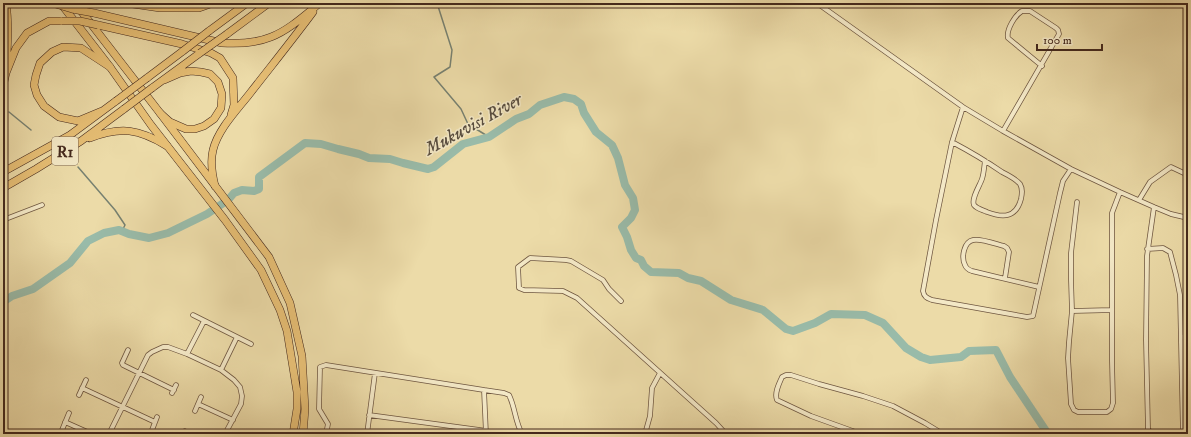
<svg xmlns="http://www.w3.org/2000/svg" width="1191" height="437" viewBox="0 0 1191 437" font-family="'IM FELL DW Pica',serif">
  <rect width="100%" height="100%" fill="#ecdba8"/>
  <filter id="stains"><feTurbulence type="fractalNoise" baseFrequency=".005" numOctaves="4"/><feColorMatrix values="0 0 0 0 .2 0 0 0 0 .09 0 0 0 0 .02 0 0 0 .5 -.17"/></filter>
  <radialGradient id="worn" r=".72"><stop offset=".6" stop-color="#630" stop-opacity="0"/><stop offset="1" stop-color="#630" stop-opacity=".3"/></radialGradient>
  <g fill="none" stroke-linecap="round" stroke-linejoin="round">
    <path stroke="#778171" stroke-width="1.5" d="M437,3l15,47 -2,17 -16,10 27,32 7,15 21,13
      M9,112l22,18
      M78,167l37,43 10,15 -3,6"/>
    <path stroke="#99bba9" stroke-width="8" d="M3,302l9,-6 21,-7 37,-26 18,-22 16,-8 15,-3 10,4 20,4 19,-5 39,-19 21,-14 6,-7 8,-3 12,1 5,-2v-12l46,-34 16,1 17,5 21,5 10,4 21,1 13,4 25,6 6,-2 29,-23 26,-7 27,-18 13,-5 11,-9 24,-8 10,2 7,5 3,9 12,19 16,13 6,13 7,27 8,13 2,12 -4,8 -9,9 5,10 4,13 5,8 5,2 3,6 7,6 28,1 9,5 13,3 30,19 32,10 23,19 7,2 22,-8 16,-9 34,1 18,8 23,25 15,9 9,3 31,-3 8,-6 27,-1 14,27 38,57"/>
    <defs>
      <path id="minor" d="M817,3l146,104 40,24 68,38 49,23 34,15 17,7 17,4
        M963,107l-11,35 -16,78 -13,71c1,6 4,7 9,9l95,17 6,-1 27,-123 3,-12 8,-12
        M1003,131l56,-97 -1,-4 -2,-2 -26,-17h-8c-7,4 -16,19 -14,27l34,28
        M952,142c17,9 34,19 50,30 6,3 14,7 18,12 3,5 2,10 1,15 -5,19 -18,19 -34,13 -4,-2 -10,-3 -13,-7 -3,-6 6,-20 8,-26 2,-6 2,-12 3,-18
        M1139,200l11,-18 21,-15 17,8
        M1077,202l-6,51v27l1,31 -3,31 -1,16 3,46 3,6 4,2h29l4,-3 2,-6 -1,-42v-148l8,-21
        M3,220l39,-15
        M1147,249l16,-1 7,4 6,23 4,20 3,139
        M1005,278l4,-26 -2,-4 -3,-2c-8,-2 -24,-8 -31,-6 -9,2 -12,17 -8,25 1,3 4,5 7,6l67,16
        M621,301l-12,-12 -6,-9 -32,-19 -5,-1 -36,-2 -12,9 1,21 5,2 39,1 14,7 139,125 10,11
        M1072,311l40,-1
        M193,315l58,29
        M1181,337h7
        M128,350l-6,13 1,2 51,25
        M187,354l17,-33
        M1182,368h6
        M221,370l16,-33
        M82,388l73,34
        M484,390l20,3 5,2c6,12 6,26 13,39
        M172,393l4,-8
        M79,395l7,-15
        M198,404l35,16
        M195,411l6,-14
        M369,415l118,16
        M65,422l27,12
        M62,430l7,-17
        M152,430l5,-13
        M109,434l39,-79 4,-3 11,-5h5l19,7 34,16 13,10 6,7 2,9 -1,8 -16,30
        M184,434l1,-3
        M326,434l2,-10 -9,-15 1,-42 6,-2 158,25 2,44
        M367,434l8,-61
        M645,434l5,-18 2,-28 8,-15
        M861,434l-50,-18 -34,-16c-3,-7 2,-16 5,-23l4,-2h5l28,9 44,12 30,10 32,17 18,11
        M1152,434l-4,-5 -2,-89 1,-84 7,-49
        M1186,434h2"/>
      <path id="primary" d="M75,3l85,110 109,144 21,46 12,53 3,53 -2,25
        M62,5l48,62 41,58 74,95 36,50 19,40 7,21 10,61v17l-4,25"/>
      <path id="trunk" d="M6,3c3,21 2,41 0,62
        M126,3l34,5h39l14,-5
        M94,13l128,30c16,1 34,0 49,-6 18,-7 34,-22 49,-34
        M98,25l84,19 29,9 9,5 13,20 1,27 -3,10
        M209,31l38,-28
        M227,34l42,-31
        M147,78l36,-27
        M3,86l3,-13 10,-25 11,-15 22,-12h13
        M152,88l48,-35
        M102,111l-24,10 -19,-4 -15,-11 -7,-11 -3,-10 2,-10 4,-12 12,-11 11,-5 18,1 29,19
        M160,113l10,9 16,7h9l9,-3 10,-7 7,-11 1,-14 -4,-12 -8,-8 -9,-2 -10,-1 -11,2 -16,7
        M90,138c31,-12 49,-9 77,8
        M3,172l67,-37 46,-34
        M215,186c-3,-12 -5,-24 -2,-36 5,-21 25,-41 38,-58 21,-27 42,-53 62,-80
        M3,188l33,-19 45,-28 43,-32"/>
    </defs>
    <use href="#minor" stroke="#6e5640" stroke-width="5.5"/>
    <use href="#primary" stroke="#44291d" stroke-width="8"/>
    <use href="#trunk" stroke="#44291d" stroke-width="8"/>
    <use href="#minor" stroke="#f3e8c6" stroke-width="4"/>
    <use href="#primary" stroke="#e6be74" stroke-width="7"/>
    <use href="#trunk" stroke="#e6be74" stroke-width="7"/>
    <defs>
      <path id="trunk-bridge" d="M52,3l20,6 22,4
        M62,21h18l18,4
        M183,51l26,-20
        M200,53l27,-19
        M116,101l31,-23
        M124,109l28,-21"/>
    </defs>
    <use href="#trunk-bridge" stroke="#44291d" stroke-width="8" stroke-linecap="butt"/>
    <use href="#trunk-bridge" stroke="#e6be74" stroke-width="7"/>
  </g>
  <g text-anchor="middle" stroke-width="3" stroke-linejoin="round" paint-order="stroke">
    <rect fill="#f3e8c6" stroke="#786250" stroke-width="1" x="52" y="137" width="26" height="28" rx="3"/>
    <g font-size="16" font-weight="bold" fill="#44291d">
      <text x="65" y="157">R1</text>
    </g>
    <g font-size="18" font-style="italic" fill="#594e40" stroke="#f3e8c6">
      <text transform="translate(473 124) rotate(-29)" y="6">Mukuvisi River</text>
    </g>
  </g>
  <rect width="1191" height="437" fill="none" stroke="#ecdba8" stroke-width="16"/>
  <rect x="4" y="4" width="1183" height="429" fill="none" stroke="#44291d" stroke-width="2"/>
  <rect x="8" y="8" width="1175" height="421" fill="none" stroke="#44291d"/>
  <path d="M1037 44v6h65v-6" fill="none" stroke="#44291d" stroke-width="2"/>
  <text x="1043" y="44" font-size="12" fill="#44291d" stroke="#f3e8c6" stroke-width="3" paint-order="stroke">100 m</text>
  <rect width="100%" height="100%" filter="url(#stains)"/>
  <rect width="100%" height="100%" fill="url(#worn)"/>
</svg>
